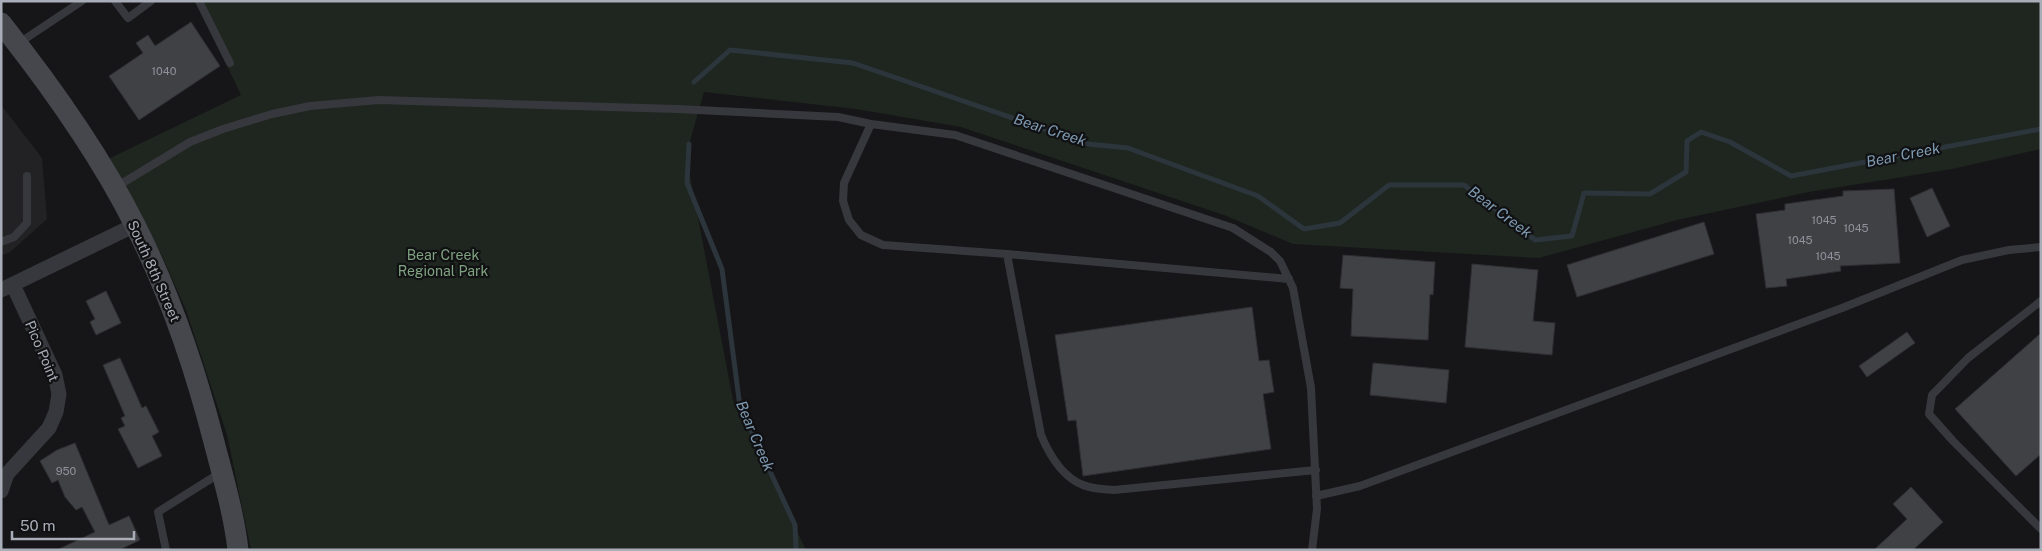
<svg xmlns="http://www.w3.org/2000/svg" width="2042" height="551" viewBox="0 0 2042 551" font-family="'Public Sans',sans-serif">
  <rect width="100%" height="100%" fill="#161618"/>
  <path fill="#222225" d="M1,105l41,53 5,61 -37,33 -9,4z"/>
  <path fill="#1e261f" d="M196,1h1845v148l-89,20 -143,23 -132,28 -138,38 -246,-14 -69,-29 -263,-88 -105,-18 -152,-17 -18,63 47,245 73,150h-555l-24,-115 -41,-125 -24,-54 -56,-96 135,-65z"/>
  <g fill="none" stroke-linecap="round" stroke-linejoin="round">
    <path stroke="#2c353c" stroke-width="5" d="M694,82l36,-32 123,13 235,81 40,4 130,48 46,33 36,-6 49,-38h75l71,55 37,-4 12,-43 66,1 36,-22 1,-31 14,-9 29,10 61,34 250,-47
      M689,144l-2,39 35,86 18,138 55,118 1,25"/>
  </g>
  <path fill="#404145" stroke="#303034" d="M191,22l29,44 -81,54 -30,-44 34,-23 -7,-10 12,-8 7,11z
    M1932,188l18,38 -23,11 -17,-39z
    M1894,189l6,74 -60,3 1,5 -55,8 1,7 -21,2 -10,-74 29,-4v-6l58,-8v-5z
    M1704,222l10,32 -137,43 -10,-32z
    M1343,255l92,7 -2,33 -3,-1 -2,46 -77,-4 2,-47 -13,-1z
    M1472,264l66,6 -5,51 22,2 -3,32 -87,-8z
    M106,291l15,32 -25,12 -6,-13 5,-3 -9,-18z
    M1252,307l7,54 10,-1 5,32 -11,2 8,55 -188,27 -7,-56 -8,1 -13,-86z
    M1907,332l8,11 -48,34 -8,-11z
    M2041,333v121l-25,22 -61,-67z
    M120,358l22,50 4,-2 13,26 -7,4 10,20 -24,12 -20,-39 7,-3 -4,-8 4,-2 -22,-51z
    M1373,363l76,7 -3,33 -76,-8z
    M75,443l34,82 20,-9 11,24 -21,10h-62l38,-18 -13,-25 -6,3 -11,-13 -7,-17 -6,3 -12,-22 17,-11z
    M1911,487l32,35 -30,28h-39l33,-31 -14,-15z"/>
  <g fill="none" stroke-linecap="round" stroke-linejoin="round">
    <path stroke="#37383d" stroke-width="8" d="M115,1l13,17 23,-17
      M199,1l31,62
      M19,43l63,-42
      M871,124l-27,59 -1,18 6,19 12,15 22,10 124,9
      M116,187l74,-45 33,-13 49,-15 38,-8 69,-6 298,9 161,8 33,7 84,11 278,93 38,24 9,9 13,27 18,100 6,121 -5,41
      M1,242l13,-5 13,-14v-47
      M1289,279l-282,-25 34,181c8,19 21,42 42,50 9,4 21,4 31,5l202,-20
      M2041,301l-73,57 -36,37 -3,19 24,27 88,88
      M1316,496l44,-10 482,-178 120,-48 47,-10 32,-3
      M166,550l-8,-38 62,-39"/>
    <path stroke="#37383d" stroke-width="15" d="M1,290l134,-65
      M1,491l6,-17 42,-46 7,-16 3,-18 -4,-19 -42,-90"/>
    <path stroke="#45474d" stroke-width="21" d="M1,23c50,63 98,130 134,202 35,69 60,143 79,217 9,35 20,72 24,108"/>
  </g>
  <g text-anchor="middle" stroke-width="4.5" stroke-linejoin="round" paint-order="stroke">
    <g font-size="11" fill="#8e929b">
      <text x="164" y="75">1040</text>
      <text x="1824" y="224">1045</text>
      <text x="1856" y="232">1045</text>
      <text x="1800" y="244">1045</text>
      <text x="1828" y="260">1045</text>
      <text x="66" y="475">950</text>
    </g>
    <g font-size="14" fill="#7fa381" stroke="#111113">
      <text x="443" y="260">Bear Creek<tspan x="443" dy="16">Regional Park</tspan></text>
    </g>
    <g font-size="14" fill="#a8adb8" stroke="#111113">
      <text transform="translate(154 271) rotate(66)" y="5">South 8th Street</text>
      <text transform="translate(42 351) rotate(67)" y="5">Pico Point</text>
    </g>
    <g font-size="15" font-style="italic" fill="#7f9bb3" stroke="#111113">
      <text transform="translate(1050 130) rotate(18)" y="5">Bear Creek</text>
      <text transform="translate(1903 155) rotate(-11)" y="5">Bear Creek</text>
      <text transform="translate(1500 212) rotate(37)" y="5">Bear Creek</text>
      <text transform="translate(755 436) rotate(67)" y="5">Bear Creek</text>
    </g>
  </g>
  <rect width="2042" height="551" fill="none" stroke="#a8adb8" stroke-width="5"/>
  <path d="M12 531v8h122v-8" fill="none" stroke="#a8adb8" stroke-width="2.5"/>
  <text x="20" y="531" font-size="15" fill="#a8adb8" stroke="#111113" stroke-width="4" paint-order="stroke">50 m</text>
</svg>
